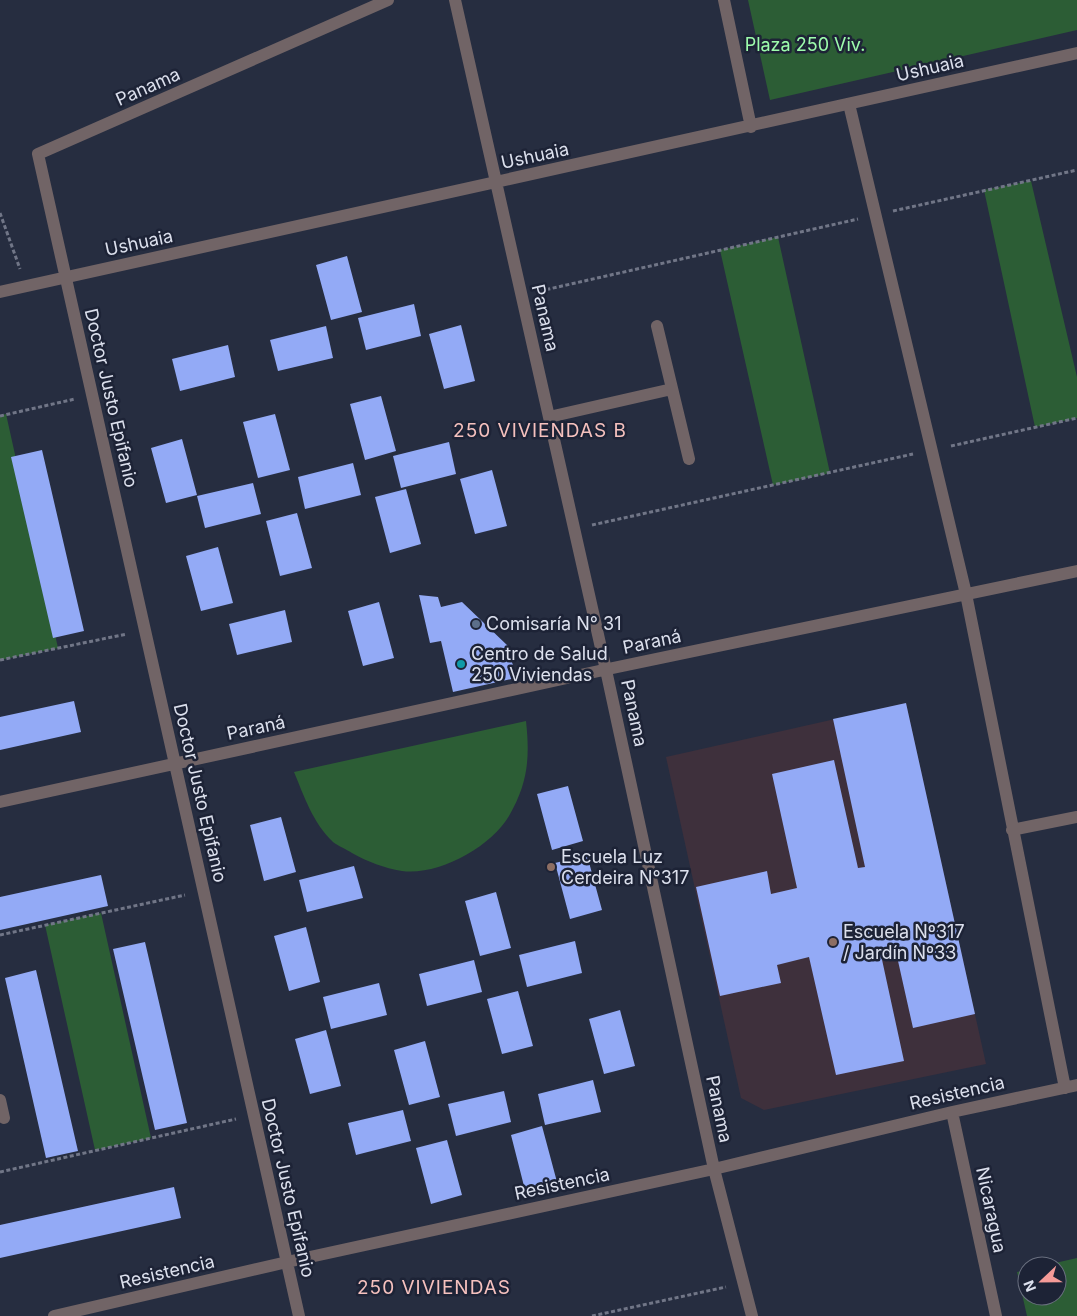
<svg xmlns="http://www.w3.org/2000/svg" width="1077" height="1316" viewBox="0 0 1077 1316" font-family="Inter,sans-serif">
  <rect width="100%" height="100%" fill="#262d40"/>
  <path fill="#3e303c" d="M906,703l80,361 -222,46 -23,-12 -75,-341z"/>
  <path fill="#2c5d35" d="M748,0h329v30l-307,70z
    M1031,181l46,196v41l-42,9 -51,-237z
    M778,237l52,236 -57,12 -53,-235z
    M6,414l52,234 -58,12v-244z
    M526,721c4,37 2,62 -17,95 -18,31 -71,60 -107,55 -18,-3 -34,-9 -50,-18 -6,-4 -14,-7 -19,-11 -20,-19 -29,-46 -39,-70z
    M101,913l50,225 -56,12 -50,-225z
    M1077,1258v58h-50l-10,-44 10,-2v26h30v-30h-15z"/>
  <path fill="#93aaf6" d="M347,256l15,56 -31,8 -15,-55z
    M414,304l7,32 -55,14 -8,-32z
    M461,325l14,56 -31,8 -15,-55z
    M326,326l7,32 -55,13 -8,-31z
    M228,345l7,32 -55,14 -8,-32z
    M381,396l15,55 -31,9 -15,-56z
    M275,414l15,56 -32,8 -15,-56z
    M182,439l15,56 -31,8 -15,-55z
    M449,442l7,32 -55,14 -8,-32z
    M42,450l42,181 -31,7 -42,-181z
    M353,463l8,32 -56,14 -7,-32z
    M492,470l15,56 -32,8 -15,-55z
    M253,483l8,31 -56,14 -8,-32z
    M406,489l15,55 -31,9 -15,-56z
    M297,513l15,55 -32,8 -14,-55z
    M218,547l15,56 -32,8 -15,-55z
    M419,595l19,2 3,10 21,-5 46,44 8,32 -63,14 -12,-51 -11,2z
    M379,602l15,56 -31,8 -15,-55z
    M285,610l7,32 -55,13 -8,-31z
    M74,701l7,31 -81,18v-33z
    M906,703l69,311 -62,14 -17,-76 -15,3 23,106 -68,14 -27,-118 -32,8 4,18 -61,13 -24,-109 71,-16 4,23 26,-6 -25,-114 62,-14 24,108 7,-1 -32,-148z
    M568,786l15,55 -31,9 -15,-56z
    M281,817l15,55 -32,9 -14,-56z
    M587,855l15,55 -32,9 -15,-56z
    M354,866l9,32 -56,14 -8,-32z
    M101,875l7,31 -108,24v-33z
    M496,892l15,56 -31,8 -15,-55z
    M306,927l14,55 -31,9 -15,-55z
    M575,941l7,32 -55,14 -8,-32z
    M145,942l42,181 -32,7 -42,-181z
    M474,960l8,32 -55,14 -8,-32z
    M36,970l42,181 -32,7 -41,-180z
    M379,983l8,32 -56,14 -8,-32z
    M518,991l15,55 -31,8 -15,-55z
    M620,1010l15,56 -31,8 -15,-55z
    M326,1030l15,56 -31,8 -15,-55z
    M425,1041l15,56 -31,8 -15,-55z
    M593,1080l8,32 -56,13 -7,-31z
    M504,1091l7,31 -55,14 -8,-32z
    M403,1110l8,31 -55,14 -8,-32z
    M542,1126l15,56 -32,8 -14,-55z
    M447,1140l15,55 -31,9 -15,-56z
    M174,1187l7,31 -181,40v-33z"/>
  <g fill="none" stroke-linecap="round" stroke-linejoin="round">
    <path stroke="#717687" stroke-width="3" stroke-dasharray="4 2.5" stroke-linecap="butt" d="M893,211l184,-41
      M0,213l20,56
      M540,291l318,-72
      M0,416l75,-17
      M951,446l126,-28
      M592,525l321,-71
      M0,660l127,-26
      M0,935l185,-40
      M0,1172l236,-53
      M592,1316l134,-29"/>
    <path stroke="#716466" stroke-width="12" d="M455,0l151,670 108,499 38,147
      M724,0l27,127
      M849,104l117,490 99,494
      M0,292l1077,-239
      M657,326l32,133
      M549,417l123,-28
      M0,802l608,-133 469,-98
      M1012,830l65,-13
      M0,1100l4,18
      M952,1112l44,204
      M54,1316l233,-54 427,-93 238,-57 125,-27
      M299,1316l-261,-1162 350,-154"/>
  </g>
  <circle fill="#5c6f8a" stroke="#1d2336" stroke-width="2" cx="476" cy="624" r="5"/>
  <circle fill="#0f9aa8" stroke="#1d2336" stroke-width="2" cx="461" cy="664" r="5"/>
  <g fill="#8d6e63" stroke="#1d2336" stroke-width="2">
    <circle cx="551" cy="867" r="5"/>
    <circle cx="833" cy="942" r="5"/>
  </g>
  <g text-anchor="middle" stroke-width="5" stroke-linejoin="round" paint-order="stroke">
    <g font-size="18" fill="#9dfcac" stroke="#1d2336">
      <text x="805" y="51">Plaza 250 Viv.</text>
    </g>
    <g font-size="18" fill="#dce0ed" stroke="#1d2336">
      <text transform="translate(930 68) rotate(-13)" y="6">Ushuaia</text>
      <text transform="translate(148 87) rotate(-24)" y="6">Panama</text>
      <text transform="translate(535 156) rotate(-12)" y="6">Ushuaia</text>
      <text transform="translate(139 243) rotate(-12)" y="6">Ushuaia</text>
      <text transform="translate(545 318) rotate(77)" y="6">Panama</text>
      <text transform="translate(111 398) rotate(77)" y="6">Doctor Justo Epifanio</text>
      <text transform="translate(652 642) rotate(-12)" y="6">Paraná</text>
      <text transform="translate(634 713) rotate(78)" y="6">Panama</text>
      <text transform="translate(256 728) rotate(-12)" y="6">Paraná</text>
      <text transform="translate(200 793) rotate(77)" y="6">Doctor Justo Epifanio</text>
      <text transform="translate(957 1093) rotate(-13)" y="6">Resistencia</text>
      <text transform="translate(719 1109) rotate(78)" y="6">Panama</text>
      <text transform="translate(562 1184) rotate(-12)" y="6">Resistencia</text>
      <text transform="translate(288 1188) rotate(77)" y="6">Doctor Justo Epifanio</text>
      <text transform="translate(991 1210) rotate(78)" y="6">Nicaragua</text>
      <text transform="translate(167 1272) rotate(-13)" y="6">Resistencia</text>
    </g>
    <g font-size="18" fill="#dce0ed" stroke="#1d2336" text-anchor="start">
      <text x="486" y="630">Comisaría N° 31</text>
      <text x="471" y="660">Centro de Salud<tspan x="471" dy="21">250 Viviendas</tspan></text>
      <text x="561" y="863">Escuela Luz<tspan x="561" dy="21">Cerdeira N°317</tspan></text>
      <text x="843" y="938">Escuela Nº317<tspan x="843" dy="21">/ Jardín Nº33</tspan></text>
    </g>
    <g font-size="19" letter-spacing="1" fill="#f5c1be" stroke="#1d2336">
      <text x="540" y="437">250 VIVIENDAS B</text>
      <text x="434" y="1294">250 VIVIENDAS</text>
    </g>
  </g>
  <g transform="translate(1042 1281) rotate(248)"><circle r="24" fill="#1d2336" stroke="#696f7f"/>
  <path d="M0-4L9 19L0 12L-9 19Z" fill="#f59b98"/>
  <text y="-8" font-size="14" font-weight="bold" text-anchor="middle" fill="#dce0ed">N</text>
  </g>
</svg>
